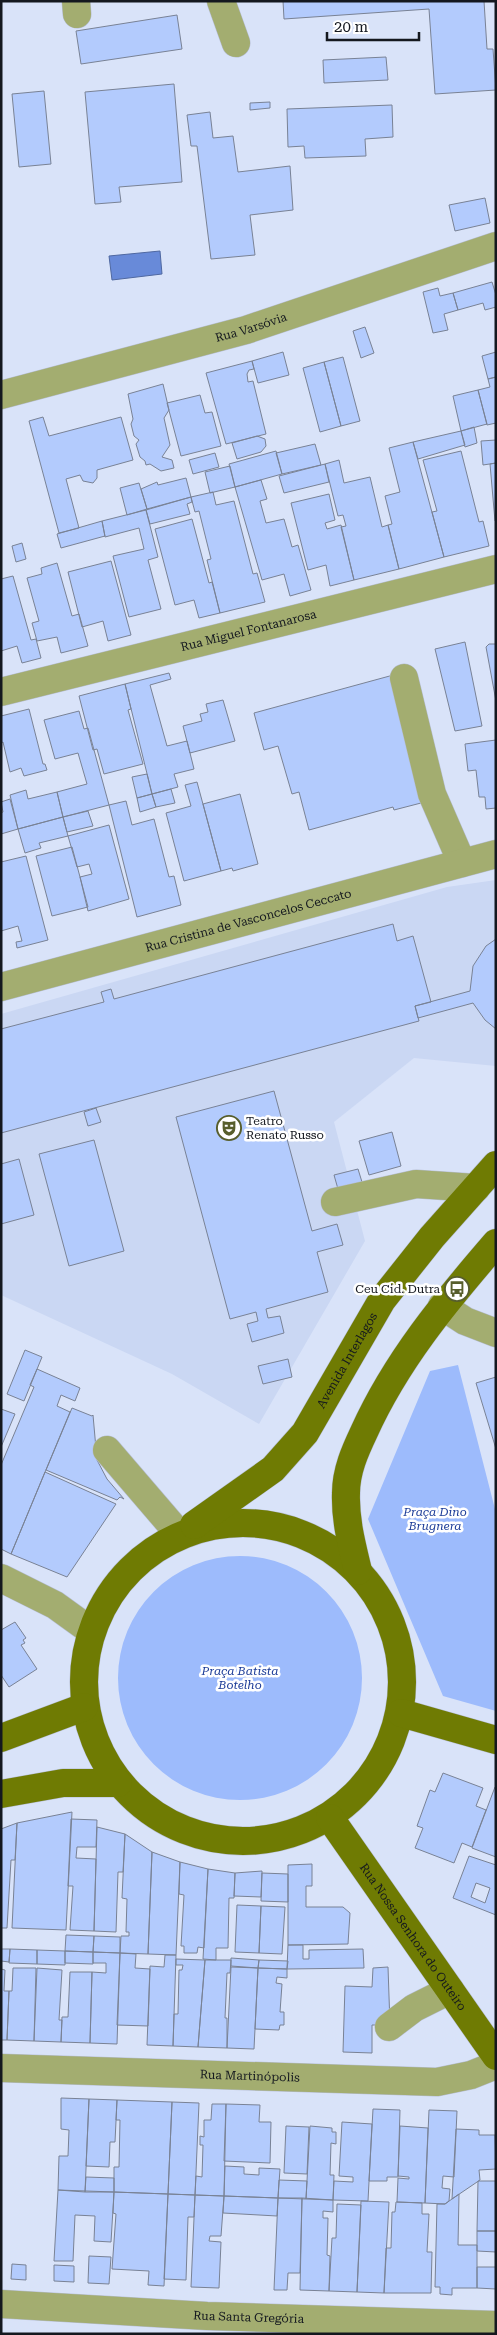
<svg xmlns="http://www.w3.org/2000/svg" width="497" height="2335" viewBox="0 0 497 2335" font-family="'Roboto Serif',serif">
  <rect width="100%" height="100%" fill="#d9e3f9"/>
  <path fill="#cad7f3" d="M496,880v186l-82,-8 -80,64 31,119 -106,183 -87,-50 -171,-79v-281l446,-127z"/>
  <path fill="#9dbbfc" d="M458,1365l38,148v198l-53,-15 -75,-177 62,-148z
    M118 1678a122 122 0 1 1 244 0a122 122 0 1 1-244 0Z"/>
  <path fill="#688ad9" stroke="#4f68a1" d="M160,251l2,23 -50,6 -3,-24z"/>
  <path fill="#b3cbfd" stroke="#798295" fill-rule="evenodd" d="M283,1h201l3,48h6l3,41 -61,4 -6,-85 -145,10z
    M177,15l5,34 -101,15 -5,-33z
    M386,57l2,23 -64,3 -1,-23z
    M174,84l8,98 -63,5 2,15 -26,2 -10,-112z
    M44,91l7,73 -32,3 -7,-73z
    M270,102v6l-20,2v-7z
    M392,105l1,32 -28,2 1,17 -61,2 -1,-12 -16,1 -1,-38z
    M210,112l3,26 20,-2 5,36 52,-6 3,44 -43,5 5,40 -44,4 -14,-113h-6l-4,-31z
    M485,198l5,25 -35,8 -6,-26z
    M492,282l4,13v12l-11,3 -2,-7 -25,7 -5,-17z
    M438,288l2,8 13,-3 5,17 -14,4 4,16 -15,3 -10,-41z
    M365,327l9,26 -13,5 -8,-27z
    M283,352l6,23 -31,8 -6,-22z
    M496,352v25l-8,2 -6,-23z
    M343,357l17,64 -19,5 -17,-64z
    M252,361l2,8 -5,1 -2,4 1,8 5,-1 13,53 -40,10 -20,-71z
    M324,362l17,64 -21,6 -17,-64z
    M496,377v46l-9,2 -9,-35 12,-3 -2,-8z
    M163,384l6,26 -5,8 6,27 -8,12 10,3 2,8 -13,3 -11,-7 -4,1 -1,-4 -5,-4 -4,-13 3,-4 -5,-4 -3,-12 2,-5 -5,-25z
    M478,390l9,34 -26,7 -8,-35z
    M200,395l5,18 7,-1 9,34 -40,10 -14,-53z
    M43,417l6,19 72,-19 12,43 -36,10v8l-4,5 -10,-2 -3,-6 -14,4 13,49 -20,5 -30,-112z
    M474,427l3,16 -12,4 -4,-16z
    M461,431l4,14 -47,14 -5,-17z
    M257,436l8,3 1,7 -5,6 -24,7 -5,-16z
    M496,440v23l-13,2 -2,-24z
    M413,442l31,115 -45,12 -11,-44 4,-1 -7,-28 15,-4 -11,-44z
    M315,444l6,21 -39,9 -6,-21z
    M276,451l6,23 -47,13 -6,-23z
    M461,451l18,71 4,-1 6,25 -45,11 -12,-45 5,-1 -14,-51z
    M215,453l4,14 -26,7 -4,-14z
    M339,460l5,23 26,-6 12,50 6,-2 11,44 -45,11 -13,-53 5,-1 -3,-11 -5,1 -13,-52z
    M496,463v58h-1l-5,-57z
    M325,464l4,18 -45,11 -5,-17z
    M230,466l5,21 -25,6 -5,-21z
    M186,478l5,19 -44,12 -6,-20 16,-7 1,3z
    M261,480l6,19 -7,2 6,22 18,-4 8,28 6,-2 13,45 -21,6 -6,-22 -22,6 -27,-93z
    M139,483l8,26 -20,6 -7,-27z
    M213,492l3,13 18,-4 19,73 4,-1 8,29 -45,11 -13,-53 4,-1 -12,-48 -4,1 -4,-15z
    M329,494l6,26 -10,3 2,6 14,-4 13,55 -24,6 -4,-21 -18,5 -17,-67z
    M191,497l1,5 -5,2 3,10 -40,10 -4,-14z
    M146,510l12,47 -10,3 13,49 -32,8 -16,-61 31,-7 -5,-21 -34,9 -3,-16z
    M192,519l17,64 3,-1 8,31 -21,5 -5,-18 -19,5 -20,-76z
    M102,521l3,15 -44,12 -4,-14z
    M22,543l4,16 -10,3 -4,-16z
    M111,561l20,74 -23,6 -5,-20 -21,6 -14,-55z
    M57,563l15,53 7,-2 9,32 -27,7 -4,-16 -20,4 -5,-18 7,-2 -12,-43 15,-4 -1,-6z
    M13,576l18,64 5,-1 5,19 -19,5 -5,-17 -16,5v-72z
    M465,642l17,84 -27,5 -20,-82z
    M489,644h7v57l-10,-54z
    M169,673l2,6 -21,6 17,61 20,-5 7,28 -20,5 4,13 -26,7 -27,-110z
    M397,674l24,129 -27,7 -1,-3 -84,23 -10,-38 -7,2 -14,-48 -14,4 -10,-37z
    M125,684l6,25 -3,1 15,54 -39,10 -7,-25 -4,1 -14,-54z
    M223,700l12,41 -45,12 -7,-27 19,-5 -2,-7 8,-2 -2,-8z
    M29,709l14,55h2l2,6 -23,6 -3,-8 -11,4 -7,-30 -2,1v-27z
    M79,711l5,18 4,-1 21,77 -46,12 -6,-25 30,-8 -9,-31 -23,6 -11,-39z
    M496,740v68l-10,1 -1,-12h-6l-3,-27 -8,1 -3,-27z
    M147,774l5,20 -15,4 -5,-21z
    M197,782l24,89 -37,10 -18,-68 25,-7 -6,-21z
    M171,789l4,14 -19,4 -4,-13z
    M26,790l2,9 29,-7 6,25 -45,12 -8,-34z
    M152,794l4,13 -16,5 -3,-14z
    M240,794l18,70 -25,7 -1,-3 -11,3 -18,-67z
    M10,799l8,30 -17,5v-21l2,-1 -2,-10z
    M126,801l6,24 22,-6 15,58 5,-1 7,29 -44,12 -28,-112z
    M88,811l5,15 -26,6 -4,-15z
    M63,817l5,19 -29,7 2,5 -16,5 -7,-24z
    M109,825l20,74 -41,12 -8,-34 12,-3 -3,-10 -12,3 -9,-31z
    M72,847l16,60 -36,9 -16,-60z
    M26,856l22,84 -31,8 -1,-6 6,-1 -4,-15 -17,5v-69z
    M393,924l4,17 16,-5 18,66 -16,4 4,15 -418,112v-104l103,-27 -3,-10 10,-3 3,10z
    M496,939v90l-11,-9 -12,-17 -55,15 -3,-12 55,-15 3,-25 13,-20z
    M274,1091l38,140 25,-7 6,21 -26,7 11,40 -62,17 2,9 12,-2 4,17 -32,9 -5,-18 11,-3 -2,-9 -26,7 -54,-202z
    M96,1108l5,14 -13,4 -4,-14z
    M392,1132l9,34 -32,9 -10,-34z
    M94,1140l30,111 -55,15 -30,-112z
    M19,1159l15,56 -33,9v-60z
    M358,1169l4,13 -24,7 -4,-14z
    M25,1350l17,7 -18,44 -17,-7z
    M288,1359l4,18 -29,7 -5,-18z
    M37,1369l43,19 -5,13 -14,-6 -4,11 13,6 -59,142 -10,-5v-84l33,-78 -4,-2z
    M496,1377v72l-20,-66z
    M72,1408l20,8 1,-1 4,45 10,19 17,20 -4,-2 -3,3 -71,-30z
    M1,1409l14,5 -14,33z
    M45,1472l71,32 -49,73 -56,-23z
    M15,1622l11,16 -3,2 2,3 -4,2 16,24 -28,18 -8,-12v-45z
    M443,1773l40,15 -7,18 10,4 -14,37 -10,-4 -8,20 -39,-15 8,-20 -6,-2 13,-36 5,2z
    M495,1787h1v70l-24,-9z
    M72,1812l-6,118 -54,-2 5,-105z
    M71,1819l26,1 -1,27h-19l-1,11 20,1 -2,72 -24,-1 3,-44h-5z
    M17,1823l-2,37h-4l-4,68h-6v-99z
    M97,1827l28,7 -2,38h-5l-2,60 -22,-1z
    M125,1834l27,18 -4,102 -28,-1 1,-17h8v-4h-3l1,-33 -5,-1z
    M152,1852l28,10 -4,93 -28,-1z
    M469,1856l27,9v50l-43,-17zM476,1883l14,5 -5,15 -14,-6z
    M180,1862l28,7 -4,79 -6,-1 -1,6h-13v-7h-3l3,-51 -5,-1z
    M312,1864v22h-6v21h37l7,6 -2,31 -60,1v-80z
    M208,1869l27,4 -1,25h-5l-1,50h-12v12l-13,-1z
    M262,1871l-1,26 -27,-1 1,-23z
    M262,1873l26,1v28l-27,-1z
    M237,1905l24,1 -2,47 -24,-1z
    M261,1906l24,1 -3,47 -23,-1z
    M66,1935l28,1 -1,16 -28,-1z
    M94,1936l26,1v16l-27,-1z
    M288,1945h15v14h6v-9l54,-1 1,19 -77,1z
    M1,1949h9l-1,13 -8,-1z
    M10,1949l27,1v14l-28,-1z
    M37,1950l28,1v14l-28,-1z
    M65,1951l28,1v12l-28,-1z
    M93,1952l27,1 -3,91 -27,-1 2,-71 14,1v-10h-13z
    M120,1953l16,1 -1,14 15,1 -2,57 -31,-1z
    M165,1955h11l-3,91 -26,-1 3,-79 14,1z
    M231,1958l28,2 -1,8 -27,-2z
    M176,1959l29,1 -7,87 -25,-1 1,-32h4l1,-44h3l1,-5h-7z
    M205,1960h26l-1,13h-3l-2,45h2v30l-29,-1z
    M259,1960l29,1 -1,8 -29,-1z
    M231,1967l27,1 -4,81 -27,-1z
    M388,1967l2,58h-18v28l-29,-1 2,-66 27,1 1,-19z
    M13,1968h23l-2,73 -27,-1 2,-49h3z
    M37,1968l25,2 -3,50h3l-1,22 -27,-1z
    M258,1968l29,1v9l-10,-1 -1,6 6,1 -2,28h4v13h-4l-1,5 -24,-1z
    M1,1969l4,1 -1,21h5l-2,49h-6z
    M70,1972h22l-2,71 -29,-1 1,-25h6z
    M61,2098l28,1 -4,93 -27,-2 1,-34h9l1,-26 -8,-1z
    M89,2099l28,1 -2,42h-5l-1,25 -23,-1z
    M117,2100l55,2 -4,92 -54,-2v-25h5l1,-47h-4z
    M172,2102l27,1 -4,92 -27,-1z
    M212,2104h14l-2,92 -29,-1 1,-19 6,1 1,-32h-3v-9l4,1v-17h7z
    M226,2104l34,1 -1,17h12l-1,41 -46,-2z
    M373,2109l27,1 -2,67h-11v4h-18z
    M429,2110l28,1 -3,66 -11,-1 -1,12 8,1 -1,12 -4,3 -20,-1z
    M342,2122l30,2 -4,77 -35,-1 1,-19 19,1v-5l-14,-1z
    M286,2126l23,1 -2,47 -23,-1z
    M310,2126l22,2v4h4v12l-5,-1 -1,32h4l-1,25 -27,-1z
    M400,2126l28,2 -3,75 -28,-1 1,-24 11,1v-2l-11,-1z
    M456,2129l23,1v5h16l1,34 -17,1 1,10 -28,19z
    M225,2166l19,1v7l15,1v-7l21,1 -2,29 -54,-2z
    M86,2177l28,1v14h-29z
    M279,2180l28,1 -1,18 -28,-1z
    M478,2181h18v50h-19z
    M58,2190l56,2 -3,50 -17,-1 1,-25 -20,-1 -2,46h-19z
    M114,2192l54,2 -4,92 -16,-1 1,-14 -37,-2 4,-55 -3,-1z
    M168,2194l27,1 -1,22h-6l-2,63 -22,-1z
    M459,2194l-1,51h19v43h-25v7l-12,-1v-7h-5l2,-83h8z
    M195,2195l29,1 -3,40h-11l-1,5 12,1 -2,46 -28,-1z
    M224,2196l54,2 -1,18 -54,-3z
    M278,2198h24l-2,75h-12l-1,17h-13z
    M302,2198l31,2v12l-10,-1v7h5l-1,37 3,1 -1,35 -29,-1z
    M361,2201l28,1 -5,91 -27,-1z
    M396,2202l26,1v11h7l-2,38h5l-1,41h-47l2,-45h5l1,-36h3z
    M337,2204l24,1 -4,87 -28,-1 3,-53h4z
    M477,2231h19v21l-19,-1z
    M89,2256l22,1 -2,27 -21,-1z
    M12,2264l14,1v15l-15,-1z
    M54,2265l20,1v16l-20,-1z
    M477,2267h19v22l-19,-1z"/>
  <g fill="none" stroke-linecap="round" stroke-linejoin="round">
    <defs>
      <g id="minor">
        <path d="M76,1l1,13"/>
        <path d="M221,1l15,42"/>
        <path id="s1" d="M1,395l245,-65 250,-84"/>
        <path d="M404,678l28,116 30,69"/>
        <path id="s2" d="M1,692l495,-123"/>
        <path id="s3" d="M1,987l495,-133"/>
        <path d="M335,1202l81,-18 60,4"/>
        <path d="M442,1306l23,15 31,12"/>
        <path d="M107,1450l73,85"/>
        <path d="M1,1578l54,27 36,26"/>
        <path d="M389,2027l25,-19 36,-18"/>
        <path id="s4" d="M1,2068l436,14 34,-7 25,-10"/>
        <path id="s5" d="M1,2304l206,12 289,9"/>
      </g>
      <g id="major">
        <circle cx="243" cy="1682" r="159"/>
        <path id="s6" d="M194,1525l79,-56 32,-36 77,-133 50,-63 64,-72"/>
        <path d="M358,1571c-6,-25 -13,-51 -12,-78 0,-22 9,-42 18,-61 32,-71 81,-130 132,-189"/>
        <path d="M401,1713l95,27"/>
        <path d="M1,1738l83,-31"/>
        <path d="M1,1794l62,-11h55"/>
        <path id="s7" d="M330,1818l166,238"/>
      </g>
    </defs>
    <use href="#minor" stroke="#b6bed2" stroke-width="29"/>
    <use href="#major" stroke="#b6bed2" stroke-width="29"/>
    <use href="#minor" stroke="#a3ad70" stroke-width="28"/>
    <use href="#major" stroke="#6f7b03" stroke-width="28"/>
  </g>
  <defs>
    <symbol id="theatre-ring" viewBox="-11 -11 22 22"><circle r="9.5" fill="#fff" stroke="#575e2c" stroke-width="1.5"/><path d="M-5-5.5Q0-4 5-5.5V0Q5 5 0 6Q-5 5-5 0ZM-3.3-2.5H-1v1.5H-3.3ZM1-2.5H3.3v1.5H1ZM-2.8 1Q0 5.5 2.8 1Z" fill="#575e2c"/></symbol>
    <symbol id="bus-ring" viewBox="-11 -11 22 22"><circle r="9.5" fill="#fff" stroke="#575e2c" stroke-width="1.5"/><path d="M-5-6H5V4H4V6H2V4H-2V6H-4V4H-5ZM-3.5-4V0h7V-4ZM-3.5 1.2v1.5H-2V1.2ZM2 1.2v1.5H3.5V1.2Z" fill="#575e2c"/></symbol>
  </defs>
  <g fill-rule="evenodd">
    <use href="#theatre-ring" x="215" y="1114" width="28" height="28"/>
    <use href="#bus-ring" x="443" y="1275" width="28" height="28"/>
  </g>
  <g text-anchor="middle" stroke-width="5" stroke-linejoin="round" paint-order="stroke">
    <g font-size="12" fill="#14181f" stroke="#fff">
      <text dy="4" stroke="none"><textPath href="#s1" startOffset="259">Rua Varsóvia</textPath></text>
      <text dy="4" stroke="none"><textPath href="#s2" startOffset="255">Rua Miguel Fontanarosa</textPath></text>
      <text dy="4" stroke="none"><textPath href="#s3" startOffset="256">Rua Cristina de Vasconcelos Ceccato</textPath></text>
      <text dy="4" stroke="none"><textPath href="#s6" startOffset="229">Avenida Interlagos</textPath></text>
      <text dy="4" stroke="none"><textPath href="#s7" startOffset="145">Rua Nossa Senhora do Outeiro</textPath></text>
      <text dy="4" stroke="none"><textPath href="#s4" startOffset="249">Rua Martinópolis</textPath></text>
      <text dy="4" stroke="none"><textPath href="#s5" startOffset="248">Rua Santa Gregória</textPath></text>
    </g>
    <g font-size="12" fill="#14181f" stroke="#fff" text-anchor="start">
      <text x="246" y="1125">Teatro<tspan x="246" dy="14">Renato Russo</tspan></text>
      <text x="440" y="1293" text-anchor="end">Ceu Cid. Dutra</text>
    </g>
    <g font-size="12" font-style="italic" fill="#1c3c98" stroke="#fff">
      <text x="435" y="1516">Praça Dino<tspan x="435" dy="14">Brugnera</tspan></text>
      <text x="240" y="1675">Praça Batista<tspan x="240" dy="14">Botelho</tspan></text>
    </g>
  </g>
  <rect width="497" height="2335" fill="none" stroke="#14181f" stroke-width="5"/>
  <path d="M327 32v8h92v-8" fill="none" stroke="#14181f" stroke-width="2.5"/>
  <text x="334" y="32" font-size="15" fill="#14181f" stroke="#ffffff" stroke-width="4" paint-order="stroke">20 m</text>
</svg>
